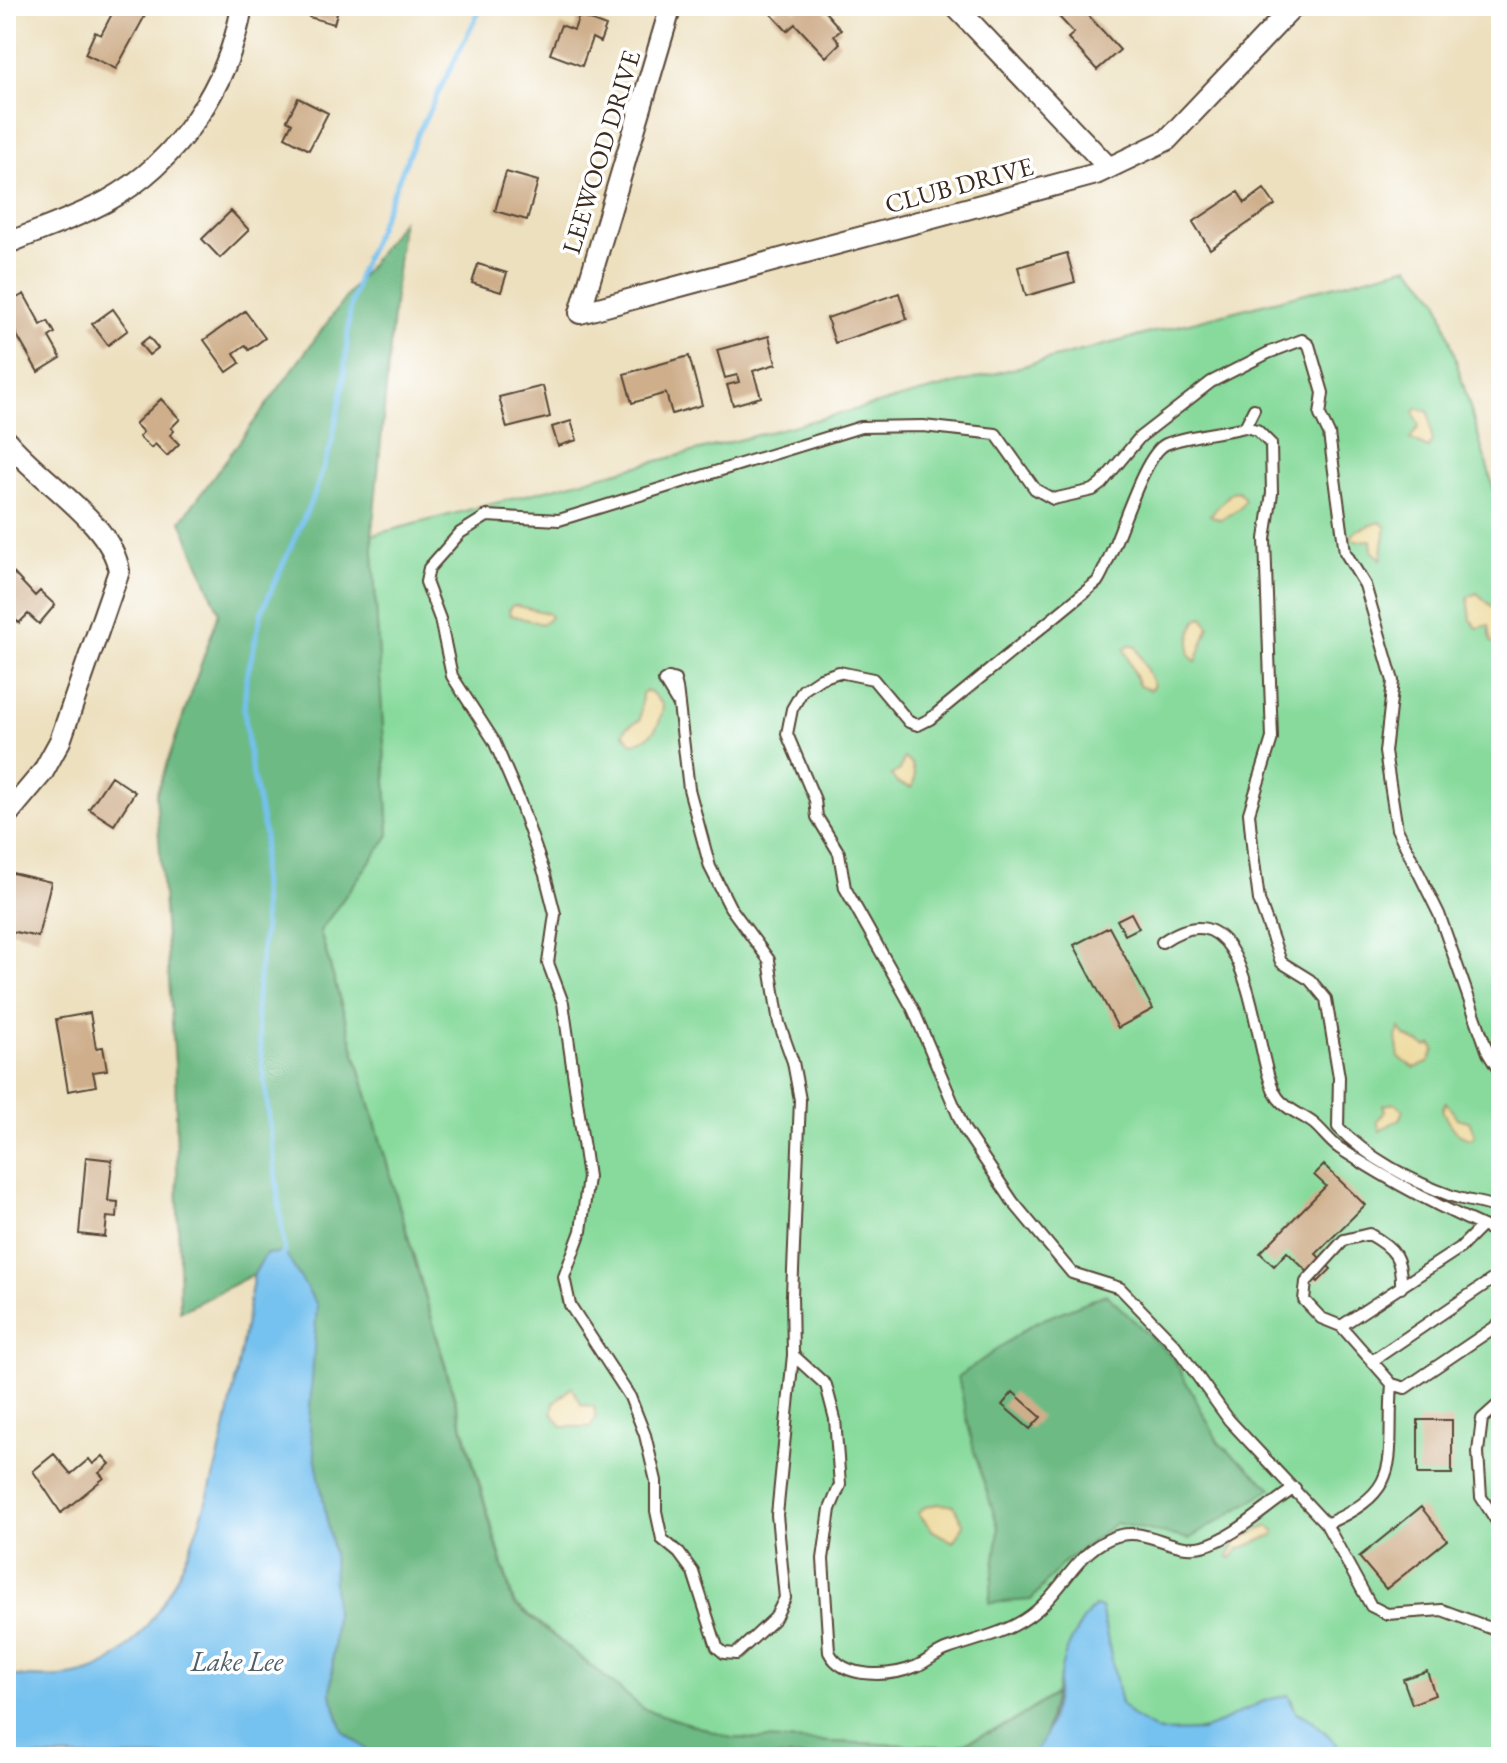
<svg xmlns="http://www.w3.org/2000/svg" width="1507" height="1763" viewBox="0 0 1507 1763" font-family="'EB Garamond',serif">
  <rect width="100%" height="100%" fill="#fff"/>
  <filter id="ink" filterUnits="userSpaceOnUse"><feTurbulence type="fractalNoise" baseFrequency=".0125" numOctaves="2"/><feDisplacementMap in="SourceGraphic" scale="16" xChannelSelector="R" yChannelSelector="G"/><feConvolveMatrix kernelMatrix="1 2 1 2 8 2 1 2 1" color-interpolation-filters="sRGB"/></filter>
  <filter id="wash" filterUnits="userSpaceOnUse"><feTurbulence type="fractalNoise" baseFrequency=".006" numOctaves="4" result="noise"/><feDisplacementMap in="SourceGraphic" scale="32" xChannelSelector="R" yChannelSelector="G"/><feGaussianBlur stdDeviation="1.8" result="paint"/><feColorMatrix in="noise" values="0 0 0 0 0 0 0 0 0 0 0 0 0 0 0 0 0 1.4 0 .05"/><feComposite in="paint" operator="in"/></filter>
  <g filter="url(#wash)">
    <rect width="100%" height="100%" fill="#ede0bf"/>
    <path fill="#87da9c" stroke="#61825d" stroke-width="2" d="M1409,266l29,33 63,214v1244h-158c-10,-21 -27,-35 -47,-45l-5,-13c-45,16 -136,64 -169,6 -6,-10 -16,-79 -21,-96l-35,46 -11,39 -46,30 -54,23 -224,-9 -87,-29 -130,-106 -194,-672 69,-96 -17,-300z"/>
    <path fill="#6dba84" stroke="#547251" stroke-width="2" d="M402,221l-30,314 17,300 -69,96 193,672 131,106 87,29 224,9 54,-23 46,-30 -12,50 -16,13h-651l-33,-26 -12,-37 4,-80 -50,-361 -19,1 -12,20 -74,38 -5,-247 -19,-270 63,-183 -38,-91z
      M1106,1294l68,65 45,84 53,45 -83,51 -73,-16 -55,42 -30,35 -42,3 10,-73 -25,-79 -16,-74 76,-54z"/>
    <path fill="#eeda9e" stroke="#94825e" stroke-width="2" d="M1417,408l12,4 3,29 -4,7 -18,-9 9,-13 -5,-13z
      M1238,491l7,8 -4,8 -20,13 -11,-5 22,-23z
      M1380,522l6,5 -5,32 -9,-8 -1,-11 -13,1 -8,-3 7,-8z
      M1477,593l18,16 5,24 -5,10 -4,-1 -2,-17 -12,3 -6,-8 -3,-23z
      M513,605l35,8 3,4 -9,7 -32,-9 -1,-6z
      M1203,617l6,9 -13,36 -7,-7c0,-13 1,-25 8,-36z
      M1129,645h6l19,40 -4,5 -11,-4 -15,-37z
      M645,691l6,1 12,13c-1,19 -11,35 -31,38l-9,-10 4,-6 13,-7 2,-26z
      M904,758l8,6 3,14 -3,10 -15,-5 -6,-8 9,-5z
      M1400,1028l5,8 22,11 5,-2 3,5 -7,13 -13,5 -16,-10 -3,-21z
      M1446,1102l11,16 12,3 6,14 -3,4c-17,-2 -23,-15 -30,-29z
      M1396,1103l7,7 -3,8 -20,13 -3,-10 8,-10 -2,-6z
      M572,1387l10,18 12,1 2,12 -6,9h-28l-10,-14 2,-10z
      M937,1504l16,1 11,20 -11,17 -20,-11 -15,-18 7,-6z
      M1268,1526l7,5 -1,4 -35,14 -8,9 -3,-2 8,-15z"/>
    <path fill="#75c1ef" stroke="#587686" stroke-width="2" d="M285,1253l32,52 -8,118 24,129 2,62 -4,80 12,37 33,26h-370v-82c34,4 77,6 106,-15 97,-70 122,-275 142,-386l12,-20z
      M1094,1606l7,2 20,96 13,13 25,15 43,-1 62,-30 24,-6 8,17 16,8 24,23 7,14h-316c30,-18 27,-72 38,-102 7,-18 17,-35 29,-49z"/>
    <g fill="none" stroke-linecap="round" stroke-linejoin="round">
      <path stroke="#75c1ef" stroke-width="5" d="M280,1256l5,-3 -29,-244 8,-80 -3,-57 4,-36 -15,-75 -6,-52 2,-28 16,-70 52,-116 17,-49 12,-60 7,-76 9,-36 58,-139 65,-129"/>
    </g>
    <g id="blocks">
      <path fill="#cfaf8b" d="M116,6h20l11,6 -31,57 -31,-15 10,-22 6,3z
        M312,6h27l-5,18 -25,-7z
        M780,6h10l5,5 5,-5 11,4 9,-4 21,24 -7,6 6,7 -14,14 -31,-33 -8,7 -16,-17z
        M1049,6h31l40,44 -23,20 -29,-32 6,-5z
        M579,16l27,10 -6,16 -8,-4 -10,28 -32,-12 11,-29 13,5z
        M298,98l30,15 -19,37 -24,-13 7,-14 -5,-3z
        M506,172l32,9 -11,39 -32,-9z
        M1264,189l11,16 -65,44 -17,-27 45,-30 7,11z
        M231,211l18,19 -29,28 -18,-19z
        M1067,253l8,29 -49,14 -8,-29z
        M478,264l29,9 -6,19 -29,-9z
        M899,293l8,26 -72,24 -8,-25z
        M24,294l17,31 7,-4 7,12 -6,4 12,21 -23,14 -32,-56v-12z
        M113,309l15,21 -20,15 -16,-21z
        M245,311l20,27 -16,12 -4,-5 -11,8 6,10 -13,9 -23,-32z
        M769,336l7,28 -23,7 8,26 -28,8 -6,-20 12,-3 -2,-7 -12,3 -8,-28z
        M149,337l9,11 -9,7 -9,-11z
        M689,356l13,49 -30,9 -6,-21 -34,10 -8,-29z
        M543,386l7,31 -43,11 -8,-31z
        M161,399l19,20 -9,9 3,3 -4,4 9,9 -12,12 -12,-12 -4,4 -12,-11 4,-5 -8,-8z
        M571,421l6,19 -19,6 -6,-19z
        M6,565l29,31 5,-5 15,14 -16,19 -11,-10 -9,9 -13,-12z
        M111,776l24,16 -21,33 -25,-16z
        M8,872l43,10 -13,55 -32,-7z
        M1131,913l8,15 -14,7 -8,-15z
        M1109,927l44,82 -35,19 -44,-83z
        M90,1013l6,35 7,-1 4,23 -14,2 3,14 -28,5 -12,-72z
        M86,1157l26,3 -4,41 10,1 -1,16 -10,-1 -2,20 -26,-3z
        M1324,1165l41,40 -49,49 15,15 -13,13 -31,-30 -13,14 -14,-13 66,-67 -12,-11z
        M1013,1392l28,25 -11,12 -28,-24z
        M1418,1420h34v54h-34z
        M54,1454l17,20 18,-15 4,5 10,-8 7,8 -11,9 5,5 -43,35 -28,-42z
        M1421,1507l26,33 -61,49 -27,-32z
        M1427,1671l8,24 -23,9 -9,-25z"/>
    </g>
  </g>
  <g filter="url(#ink)">
    <use href="#blocks" fill-opacity="0" stroke="#564536" stroke-width="2"/>
    <g fill="none" stroke-linecap="round" stroke-linejoin="round">
      <defs>
        <path id="service" d="M1254,409l-9,18 12,3 14,14 1,49 -7,46 7,199 -23,75 4,41 6,46 22,62 29,18 16,19 13,78 -1,50c28,30 75,55 114,69 16,6 34,6 49,14
          M1245,427c-23,6 -58,8 -79,17 -25,11 -50,110 -69,138l-167,137 -12,6 -9,-3 -36,-43 -34,-7 -18,6 -18,12 -11,19 -5,25 28,66 2,17 22,36 6,35 68,121 51,120 49,73 59,71 48,15 55,57 54,75 97,104c81,-35 60,-65 66,-140
          M676,701l-12,-20 5,-3 6,2 2,8 12,101 21,78 20,40 39,53 10,63 14,39 7,38 -8,195 1,60 -16,160 8,83 -10,20 -39,36 -12,-1 -7,-6 -24,-75 -14,-19 -17,-14 -6,-28v-30l-11,-46 -15,-38 -60,-92 -6,-28 17,-46 7,-54 -25,-174 -15,-40 7,-49 -10,-39 -27,-78 -24,-56 -42,-65 -12,-57 -14,-37 3,-14 31,-35 27,-17 72,4 302,-93 62,-1 73,8 39,55 18,10 40,-9 8,-6 39,-47 71,-55 57,-29 34,-13 7,5 14,48 -3,22 9,19 16,118 20,33 28,96 -8,71 12,77 42,85 49,139 13,21
          M1162,942c94,-66 89,119 116,156 9,12 23,16 35,25 9,7 16,18 26,25 51,33 107,63 162,86
          M1401,1288c1,-30 -6,-40 -32,-54l-25,6 -38,42 -2,18 17,18 20,8 51,58 13,4 96,-65
          M1341,1326l119,-78 22,-22
          M793,1355l33,30 9,34 5,66 -10,24 -7,50 6,93c14,28 62,25 88,14 11,-5 19,-13 31,-17 31,-11 62,-16 88,-38 27,-22 40,-57 73,-72 36,-17 60,15 94,7 32,-8 64,-41 92,-58
          M1372,1361l121,-82 8,10
          M1501,1402l-19,17 -4,33 3,45 20,31
          M1326,1524l45,82 16,8 55,-4 59,22"/>
        <path id="minor" d="M671,6l-91,307 516,-139 71,-34 127,-134
          M955,6l154,162
          M6,244c33,-14 70,-26 101,-43 71,-39 122,-116 135,-195
          M6,440c32,40 106,82 113,131l-59,170 -17,31 -37,44"/>
      </defs>
      <use href="#service" stroke="#564536" stroke-width="14"/>
      <use href="#minor" stroke="#564536" stroke-width="24"/>
      <use href="#service" stroke="#fff" stroke-width="10"/>
      <use href="#minor" stroke="#fff" stroke-width="20"/>
    </g>
  </g>
  <g text-anchor="middle" stroke-width="7" stroke-linejoin="round" paint-order="stroke">
    <g font-size="26" fill="#3b2a1e" stroke="#fff">
      <text transform="translate(601 152) rotate(-73)" y="9">LEEWOOD DRIVE</text>
      <text transform="translate(959 185) rotate(-15)" y="9">CLUB DRIVE</text>
    </g>
    <g font-size="28" font-style="italic" fill="#4f5f67" stroke="#fff">
      <text x="237" y="1671">Lake Lee</text>
    </g>
  </g>
  <rect width="1507" height="1763" fill="none" stroke="#fff" stroke-width="32"/>
</svg>
